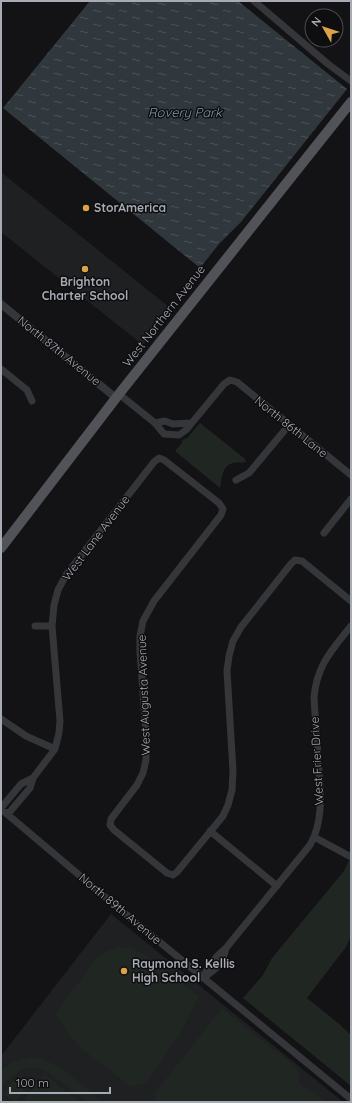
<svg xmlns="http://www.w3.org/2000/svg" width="352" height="1103" viewBox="0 0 352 1103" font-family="Quicksand,sans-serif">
  <defs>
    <pattern id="water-ripples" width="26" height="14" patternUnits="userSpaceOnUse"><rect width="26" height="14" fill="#30383e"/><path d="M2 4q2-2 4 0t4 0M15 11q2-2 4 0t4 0" fill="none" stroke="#4b5258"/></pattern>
  </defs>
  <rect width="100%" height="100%" fill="#131315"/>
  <path fill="#1f2022" d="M1,172l168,135 -14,23 -12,15 -142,-113z
    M111,914l141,114 91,74h-342v-46z"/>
  <path fill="#202621" d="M200,423l44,35 2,4c-4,1 -9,0 -13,1 -11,3 -11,15 -13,25l-45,-37 7,-8v-3l5,-2z
    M351,856v80l-5,11 -39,51 31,25 13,12v51l-108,-88 20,-23 9,-17 72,-87z
    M120,947l11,1 12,5 56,43 -18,37 -35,50 -16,3 -52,-40 -23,-32 42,-56 10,-7z
    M222,1008l75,60 2,7v8l13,10 1,-1 12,10h-168l-2,-9z
    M33,1057c24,3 51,30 70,45h-16l-39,-30 -11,-4h-9l-11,4 -13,12 -3,9v-23l11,-8z
    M44,1074l36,28h-58z
    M18,1075l10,7 -2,3 2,2 -12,15h-2l-10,-8z"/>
  <path fill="url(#water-ripples)" d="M90,1h148l109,88 -106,133 -22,22 -19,24 -197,-160z"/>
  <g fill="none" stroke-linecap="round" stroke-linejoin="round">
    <path stroke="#353639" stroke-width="7" d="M254,1l74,63 23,17
      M1,369l26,21 5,11
      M119,394l36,29 9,11 15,1 7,-5 38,-46 6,-4 7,2 114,93
      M155,423l10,-2 8,3 18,-1
      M236,480l13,-7 40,-48
      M324,533l27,-34
      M35,626h17
      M1,719l25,17 29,13
      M1,808l20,-24 12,-6
      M1,809l116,98 234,192
      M8,814l22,-26 3,-10 22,-29 4,-16 1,-12 -8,-95 2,-21 4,-15 8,-15 88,-113 5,-4 5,2 55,43 4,6 -2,6 -67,86 -11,20 -3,15v16l6,81v27l-3,13 -6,12 -26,34 -1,6 4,5 53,43 6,2 4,-3 46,-56 5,-11 4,-15 1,-19 -6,-100 2,-15 4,-15 8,-14 49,-62 5,-5 7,1 49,40
      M210,831l67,55
      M314,837l37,20
      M203,978c5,-13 12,-21 23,-30l84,-103c15,-26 10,-58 8,-87 -1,-21 -3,-41 -4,-61 3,-32 18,-47 37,-71
      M203,978c13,-8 20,-15 23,-30"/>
    <path stroke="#353639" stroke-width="8" d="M1,304l115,94"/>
    <path stroke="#515358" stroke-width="10" d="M1,548l118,-154 232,-292"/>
  </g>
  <g fill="#dba345" stroke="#0e0e10" stroke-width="1.5">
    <circle cx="86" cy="208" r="4"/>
    <circle cx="85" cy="269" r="4"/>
    <circle cx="124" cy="971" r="4"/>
  </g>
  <g text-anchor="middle" stroke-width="3" stroke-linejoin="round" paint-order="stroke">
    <g font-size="12" font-weight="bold" fill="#a7abb3" stroke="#0e0e10" text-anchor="start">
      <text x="94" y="212">StorAmerica</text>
      <text x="85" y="286" text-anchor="middle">Brighton<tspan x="85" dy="14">Charter School</tspan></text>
      <text x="132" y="968">Raymond S. Kellis<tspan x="132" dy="14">High School</tspan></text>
    </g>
    <g font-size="12" fill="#a7abb3" stroke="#0e0e10">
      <text transform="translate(164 316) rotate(-52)" y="4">West Northern Avenue</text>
      <text transform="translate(59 351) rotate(39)" y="4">North 87th Avenue</text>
      <text transform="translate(291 427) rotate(39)" y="4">North 86th Lane</text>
      <text transform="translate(96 538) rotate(-53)" y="4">West Lane Avenue</text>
      <text transform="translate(144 695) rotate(-92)" y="4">West Augusta Avenue</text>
      <text transform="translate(317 761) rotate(-93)" y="4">West Frier Drive</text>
      <text transform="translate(120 909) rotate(40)" y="4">North 89th Avenue</text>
    </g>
    <g font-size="13" font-style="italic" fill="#8299aa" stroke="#0e0e10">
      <text x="185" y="117">Rovery Park</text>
    </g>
  </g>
  <rect width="352" height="1103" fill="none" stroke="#a7abb3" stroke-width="4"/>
  <g transform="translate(324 28) rotate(309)"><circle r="19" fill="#0e0e10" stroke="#4b4d51"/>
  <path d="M0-3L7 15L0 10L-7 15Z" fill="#dba345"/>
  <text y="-6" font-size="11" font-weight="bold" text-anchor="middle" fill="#a7abb3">N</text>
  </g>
  <path d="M10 1087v6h100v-6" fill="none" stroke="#a7abb3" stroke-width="2"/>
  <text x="16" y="1087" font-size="12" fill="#a7abb3" stroke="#0e0e10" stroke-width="3" paint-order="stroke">100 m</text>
</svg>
